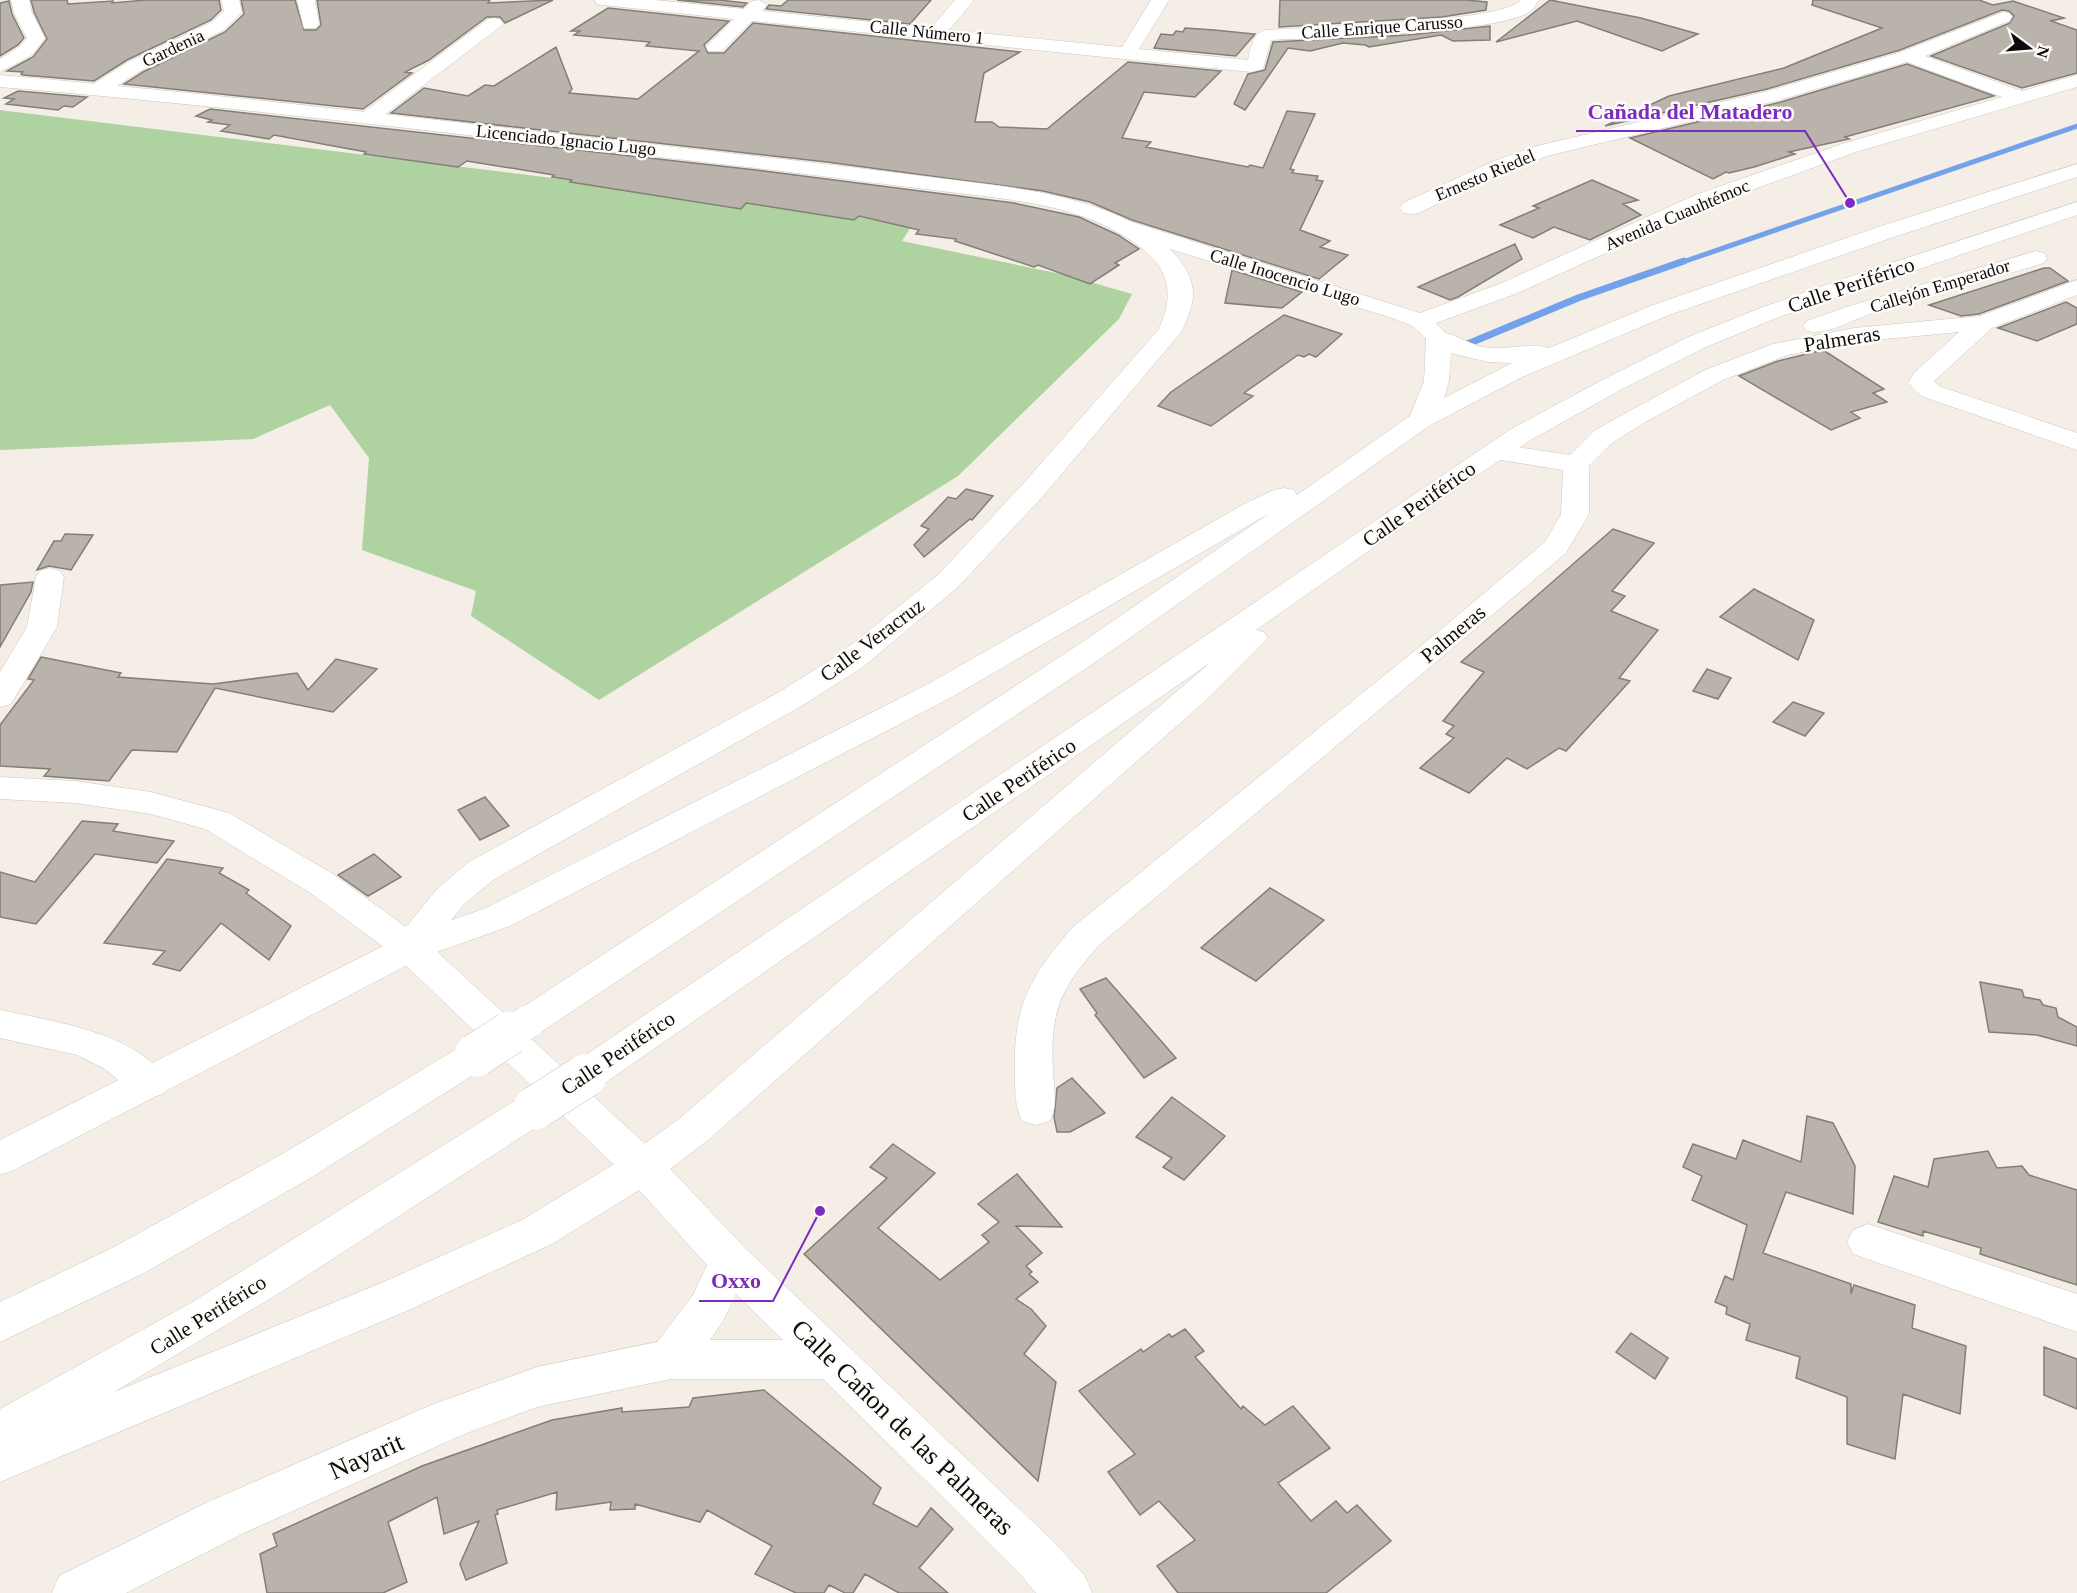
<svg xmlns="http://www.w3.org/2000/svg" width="2077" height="1593" viewBox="0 0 2077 1593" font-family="Georgia,serif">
  <rect width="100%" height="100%" fill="#f4eee7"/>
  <path fill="#aed3a0" d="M0,110l838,103 73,14 -9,14 164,34 66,19 -13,25 -161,157 -359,224 -128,-84 5,-25 -114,-41 7,-92 -39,-53 -77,34 -253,11z"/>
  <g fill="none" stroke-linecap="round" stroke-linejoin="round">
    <path stroke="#74a2ea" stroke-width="5" d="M1680,263l397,-137"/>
    <path stroke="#74a2ea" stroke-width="7" d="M1465,345l113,-47 106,-37"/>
  </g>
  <path fill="#b9b3ac" stroke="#837e77" stroke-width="1.5" d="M31,0h36l1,4 45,-3 -1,2 34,-3h73l2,10 -10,10 -84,40 -33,21 -71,-6 -2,-1 2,-2 -16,-1 26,-14 14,-18 -13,-27z
    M241,0h54l9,30h12l5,-5 -4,-25h173l-2,3 65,-3 -48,23 -5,-6h-13l-58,43 -24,12 7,1 -49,36 -239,-25 19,-12 82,-40 19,-18z
    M677,0h42l28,3 -4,4z
    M788,0h143l-21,24 -144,-15 3,-4 12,1z
    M1280,0h186l21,2 -1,8 -44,7 -163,10z
    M1550,0l91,18 57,16 -36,17 -85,-30 -81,21z
    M1813,0h166l14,5 20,-4 51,17 -13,3 26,9v43l-55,15 -91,-32 79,-33 4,-7 -5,-5 -7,-1 -102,40 -133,39 -162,37 64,-30 115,-28 98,-40 -70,-23z
    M9,1l3,13 12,24 -6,7 -18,11v-53z
    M608,8l121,13 -25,24 4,8h16l29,-30 267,29 -36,21 -9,49h17l7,5 48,2 81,-67 93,9 -26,26 -51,-5 -22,46 29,4 -5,5 102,20 2,-2 13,3 24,-57 28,3 -25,55 4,1 -2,3 26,3 -2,4 7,1 -23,49 30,11 -10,6 28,8 -29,24 -187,-59 -42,-18 -47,-11 -216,-29 -436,-49 33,-25 44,8 17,-11 9,1 62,-39 16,42 -3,4 69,6 61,-48 -53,-5 4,-4 -76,-7 6,-4h-9z
    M1490,26v14l-37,1 -12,-6 -72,12 -4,-2 -22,-2 -33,8 -22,-3 -43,62 -11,-6 14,-30 17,-4 8,-28 135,-7z
    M1185,28l29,2 41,4 -19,22 -82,-8 7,-14 12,1 3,-4 7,1z
    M1907,64l87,32 -149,41 4,2 -60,13 6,2 -41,13 -25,6 -3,-1 -13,7 -83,-41 151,-36z
    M18,91l69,6 -14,10 -9,-1 -6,4 -52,-6 8,-5 -10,-1z
    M210,109l546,61 258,33 65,14 39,18 21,14 -24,14 4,2 -29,19 -52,-19 -4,2 -79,-26 1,-2 -40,-5 3,-4 -60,-14 -5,4 -108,-17 -5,6 -171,-27 2,-2 -20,-3 2,-2 -87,-14 -9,6 -94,-13 2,-2 -92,-17 -5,4 -48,-8 9,-6 -22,-3 4,-2 -16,-4z
    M1592,180l46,20 -15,4 18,11 -51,25 -36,-13 -21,11 -33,-13 39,-17 -6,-2z
    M1515,244l7,15 -64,38 -8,3 -32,-13z
    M2044,268h6l18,13 -89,33 -18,2 -32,-11z
    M1232,270l70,22 -20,16 -57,-5z
    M2066,302l11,6v16l-40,17 -39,-13z
    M1284,315l58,19 -26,23 -7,-3 -5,3 -6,-2 -54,38 9,3 -42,30 -53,-20 13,-14z
    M1823,350l61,39 -11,4 14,9 -36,10 9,6 -29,12 -92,-54 39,-15z
    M966,489l27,7 -21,24 -2,-1 -46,38 -10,-12 15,-16 -8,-3 27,-29 8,2z
    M1613,529l41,14 -42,48 13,5 -14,15 47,19 -39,48 11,3 -64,70 -7,-3 -32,21 -20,-11 -38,35 -49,-25 34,-30 -8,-4 8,-8 -11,-5 41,-49 -23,-10z
    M65,534l28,1 -22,35 -22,-4 -12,4 17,-29h7z
    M33,582l-2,10 -31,55v-62z
    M1754,589l60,31 -16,40 -78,-43z
    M41,657l80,16 -3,4 95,7 84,-11 11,17 28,-31 41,10 -44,43 -118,-24 -38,64 -45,-2 -23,31 -65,-5 6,-7 -50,-3v-41l34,-45 -6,-1z
    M1707,669l24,9 -13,21 -25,-8z
    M1793,702l31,11 -19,23 -32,-14z
    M485,797l24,29 -29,14 -22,-30z
    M82,821l36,3 -5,7 61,10 -17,22 -62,-9 -59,70 -36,-7v-45l35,10z
    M374,854l27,23 -33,19 -30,-21z
    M167,859l56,9 -4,5 30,17 -3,3 45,33 -22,34 -48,-37 -41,48 -27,-7 12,-13 -61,-8z
    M1270,888l54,32 -68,61 -55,-33z
    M1106,978l70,80 -32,20 -49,-63 2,-2 -17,-24z
    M1980,982l42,8 2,7 16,3 3,5 13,3 2,9 19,10v19l-40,-11 -48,-3z
    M1072,1078l33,35 -35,19h-13l-3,-15 3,-29z
    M1172,1097l53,39 -41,44 -21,-13 9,-9 -36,-21z
    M1807,1116l26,7 22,43 -2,48 -67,-22 -23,61 88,31v10l3,-9 61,20 -3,23 54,18 -6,68 -57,-20 -8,65 -48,-15v-47l-51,-19 4,-21 -54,-17 4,-16 -24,-10 1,-7 -12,-5 10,-26 8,4 14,-55 -55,-25 10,-24 -19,-9 10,-23 43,15 7,-19 58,22z
    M893,1144l42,29 -57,55 62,52 49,-38 -7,-7 17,-13 -21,-18 39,-30 45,53 -46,-1 26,27 -16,13 6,6 -3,2 9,8 -22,17 15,10 15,17 -22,28 32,28 -18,99 -234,-227 83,-76 -17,-11z
    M1988,1151l9,17 25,-2 7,9 48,15v95l-97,-31 1,-6 -58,-17v5l-45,-14 16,-46 34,11 6,-28z
    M1185,1329l19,22 -9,6 46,52 2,-3 22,19 28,-19 37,42 -52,35 33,38 25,-20 11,12 10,-8 34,36 -65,52h-148l-21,-27 38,-26 -36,-39 -19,14 -32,-43 27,-18 -56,-63 62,-42 2,3 26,-18 3,3z
    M1631,1333l37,25 -13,21 -39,-27z
    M2044,1347l33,12v50l-33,-14z
    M764,1390l117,98 -8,16 44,23 14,-19 22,21 -34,39 29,25h-49l-34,-19 -12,19h-8l-16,-8 -5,8h-28l-41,-19 17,-28 -65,-36 -7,12 -65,-18v5l-25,1 1,-8 -55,8 1,-18 -60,18 1,4 -3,1 12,48 -41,17 -6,-16 19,-43 -35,13 -7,-37 -49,25 19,60 -24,11h-116l-7,-39 17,-8 -4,-12 149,-68 130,-46 70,-12v4l67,-5 4,-9z"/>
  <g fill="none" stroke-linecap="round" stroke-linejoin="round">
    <defs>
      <path id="minor" d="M11,0h18l3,13 13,25 -13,17 -32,17v-13l19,-12 8,-9 -13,-25z
        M221,0h18l3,12 -18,18 -82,40 -36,23h-14l-3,-4 3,-4 36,-23 84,-40 12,-11z
        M297,0h18l4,24 -3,4h-12z
        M594,0h61l89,9 8,-8 7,-1 8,5 -5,6 169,17 24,-28h19l-25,30 173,17 29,-47h18l-30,49 109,11c3,-12 4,-27 18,-30 38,-3 237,-7 255,-30h18c-3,3 -5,9 -8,11 -27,22 -216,27 -260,29l-8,29 -12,3 -499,-51 -30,30h-14l-2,-4 28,-28 -131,-14 -6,-1z
        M2003,12l6,1 3,4 -3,4 -84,35 97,35 55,-16v12l-221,65 -145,53 -193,88 -82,30 13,14 -3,5c-18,5 -21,-7 -34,-16 -7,-4 -16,-6 -23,-9l-270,-84 -3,-5 3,-5 8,-2 8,2 285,90 82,-30 193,-88 147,-51 160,-47 -95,-35 -127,38 -229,55 -43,14 -89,44 -8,1 -8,-1 -3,-5 3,-5 91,-42 43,-15 231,-55 133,-39z
        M494,18l6,1 3,4 -3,4 -125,95h-14l-3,-4 3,-4 127,-95z
        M2036,251l8,2 3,5 -3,5c-59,17 -118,35 -176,52 -19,6 -42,21 -61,16l-4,-5 4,-5 39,-14z
        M2077,280v15l-85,33 -58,53 5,5 138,47v17l-156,-54 -13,-13 6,-10 45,-41 -105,10 -66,13 -65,25 -81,44 -30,19 -23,23v48l-23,39 -467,392c-39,45 -49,65 -46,126 1,18 5,34 -3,50l-14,4 -14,-4c-7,-14 -7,-29 -7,-45 -3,-68 15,-100 58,-149l365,-295 107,-90 16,-28 2,-44 -75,-12 -4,-6 4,-6 9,-2 73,11 24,-24 30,-17 81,-44 68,-26 81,-16 126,-12z
        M50,568l10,3 4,6 -7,50 -46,77 -11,3v-35l27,-45 9,-50 4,-6z
        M0,1010c51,11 142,23 168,73l-5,11 -14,4 -14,-4 -30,-25 -28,-14 -77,-17z
        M1868,1224l209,70v38l-224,-78 -6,-12 6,-12z
        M671,1339l16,6 6,14 -6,14 -16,6 -134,28 -75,28 -218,98 -118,60h-74l7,-17 151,-75 221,-96 106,-38z"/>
      <path id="major" d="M0,75c252,22 503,53 755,81 64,7 128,15 191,23 63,8 131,14 187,44 26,13 60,40 60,71 0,13 -6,25 -11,37l-139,165 -85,91 -95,80 -60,38 -310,175 -30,25 -32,41 226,209 88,93 308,293 32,35 7,17h-56l-17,-20 -196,-194h-152l-16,-6 -6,-14 6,-14 38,-50 14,-30 -78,-86 -232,-222 -88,-65 -104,-63 -54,-15 -76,-11 -75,-4v-22l75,4 76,11 78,21 104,61 73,53 32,-39 31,-26 312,-171 60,-38 97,-78 85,-91 136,-155c21,-47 2,-72 -40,-96 -50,-29 -113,-34 -170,-41 -64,-8 -129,-16 -193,-24 -252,-28 -503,-60 -756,-81zM736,1294l47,46h-73l13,-19z"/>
      <path id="highway" d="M2077,164v13l-183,60 -225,78 -147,62 -93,49 -332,235 -556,371 -13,4 -13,-4 -6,-10 6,-10 560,-365 195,-134 -320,185 -440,228 -87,31 -409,213 -14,5v-35l397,-201 89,-31 442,-224 318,-181 28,-13 10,-2 10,2 3,5 113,-79 14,-35 2,-43 3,-5c19,-5 36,10 54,14 22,4 47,-5 66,1l104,-43 225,-78zM1451,353l37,9 24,1 -68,35 5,-17z
        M2077,202v13l-298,102 -73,30 -82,41 -95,53 -71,47 -202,142 8,2 4,6 -55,56 -505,446 -51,39 -105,65 -143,66 -409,172v-73l189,-105 332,-207 14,-4 14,4 6,11 -6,11 -263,170 -172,103 265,-108 143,-64 107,-65 51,-37 531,-456 -612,425 -14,4 -14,-4 -5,-11 5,-11 940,-636 95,-51 82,-41 75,-30 77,-27z
        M476,1040l13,5 6,10 -6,10 -177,112 -168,96 -144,69v-40l114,-55 170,-94 179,-108z"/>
    </defs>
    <use href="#minor" stroke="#ccc7c0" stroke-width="1"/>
    <use href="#major" stroke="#ccc7c0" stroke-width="1"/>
    <use href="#highway" stroke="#ccc7c0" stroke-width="1"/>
    <use href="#minor" fill="#fff" fill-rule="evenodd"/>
    <use href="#major" fill="#fff" fill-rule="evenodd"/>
    <use href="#highway" fill="#fff" fill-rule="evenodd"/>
    <defs>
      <path id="highway-bridge-far1" d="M508,1035l20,-13"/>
      <path id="highway-bridge" d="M476,1055l34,-22
        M535,1108l50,-32"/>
    </defs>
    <use href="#highway-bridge-far1" stroke="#ccc7c0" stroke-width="34" stroke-linecap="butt"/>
    <use href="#highway-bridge" stroke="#ccc7c0" stroke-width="44" stroke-linecap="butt"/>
    <use href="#highway-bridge-far1" stroke="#fff" stroke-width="33"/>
    <use href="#highway-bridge" stroke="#fff" stroke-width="43"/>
  </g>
  <g text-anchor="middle" stroke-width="5" stroke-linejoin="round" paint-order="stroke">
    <g font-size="18" fill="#0d0b09" stroke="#fefcf9">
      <text transform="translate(1382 27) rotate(-4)" y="6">Calle Enrique Carusso</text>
      <text transform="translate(927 32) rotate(6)" y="6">Calle Número 1</text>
      <text transform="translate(173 48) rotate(-25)" y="6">Gardenia</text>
      <text transform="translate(566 140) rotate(6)" y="6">Licenciado Ignacio Lugo</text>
      <text transform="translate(1485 175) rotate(-23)" y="6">Ernesto Riedel</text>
      <text transform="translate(1677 215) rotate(-23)" y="6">Avenida Cuauhtémoc</text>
      <text transform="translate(1285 277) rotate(17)" y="6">Calle Inocencio Lugo</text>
      <text transform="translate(1940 286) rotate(-17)" y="6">Callejón Emperador</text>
    </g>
    <g font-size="21" fill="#0d0b09" stroke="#fefcf9">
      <text transform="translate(1851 285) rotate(-19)" y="7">Calle Periférico</text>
      <text transform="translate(1842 339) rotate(-9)" y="7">Palmeras</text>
      <text transform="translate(1419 504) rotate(-35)" y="7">Calle Periférico</text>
      <text transform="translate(1453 634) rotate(-40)" y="7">Palmeras</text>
      <text transform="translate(872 640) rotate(-37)" y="7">Calle Veracruz</text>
      <text transform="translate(1019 780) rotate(-34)" y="7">Calle Periférico</text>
      <text transform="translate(618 1053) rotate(-34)" y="7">Calle Periférico</text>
      <text transform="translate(208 1315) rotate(-32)" y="7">Calle Periférico</text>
    </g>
    <g font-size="26" fill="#0d0b09" stroke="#fefcf9">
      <text transform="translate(903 1427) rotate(44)" y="9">Calle Cañon de las Palmeras</text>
      <text transform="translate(366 1456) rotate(-24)" y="9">Nayarit</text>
    </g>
  </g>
  <path fill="none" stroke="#7b2cbf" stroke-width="2" d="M1850 203L1805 131H1576M820 1211L773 1301H699"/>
  <g fill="#7b2cbf" stroke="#fefcf9" stroke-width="2">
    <circle cx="1850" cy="203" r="6"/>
    <circle cx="820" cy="1211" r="6"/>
  </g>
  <g font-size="22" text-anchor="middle" font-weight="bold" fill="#7b2cbf" stroke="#fefcf9" stroke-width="5" stroke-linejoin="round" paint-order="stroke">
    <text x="1690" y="119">Cañada del Matadero</text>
    <text x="736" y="1288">Oxxo</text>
  </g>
  <g transform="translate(2029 48) rotate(106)" stroke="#fefcf9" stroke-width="4.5" paint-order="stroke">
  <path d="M0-4.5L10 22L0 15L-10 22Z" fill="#0d0b09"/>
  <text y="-9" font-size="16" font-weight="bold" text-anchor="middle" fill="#0d0b09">N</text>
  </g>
</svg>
